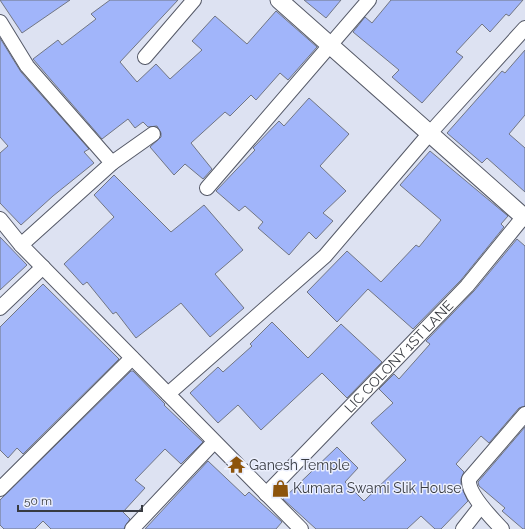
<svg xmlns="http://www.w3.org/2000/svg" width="525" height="529" viewBox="0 0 525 529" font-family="Raleway,sans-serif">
  <rect width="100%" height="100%" fill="#dde2f2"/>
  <path fill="#a1b5fa" stroke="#717684" d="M0,0h70l-48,33z
    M110,0h68l-58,62 17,20 19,-18 14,15 32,-29 -10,-9 23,-25 32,28 29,-33 41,36 -29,33 -8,-7 -24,27 -5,-5 -21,21 -5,-4 -34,31 21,26 -9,10 -18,-15 -11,11 -24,-28 11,-10v-4l-4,-7 -9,1 -5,-5 -8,6 -7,-9 -26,20 -69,-80 25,-19 4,5 34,-26 -5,-5z
    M304,0h37l-15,18z
    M391,0h132l-14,16 -3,-2 -16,18 -8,-8 -26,28 7,5 -41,46 -30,-26 7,-7 -46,-38 12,-15 7,6z
    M0,38l21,34 68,77 -5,3 10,11 -41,33 -32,29 -21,-22v-50l8,-7 -8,-9z
    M525,50v65l-16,19 16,14v44l-38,-34 -5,5 -35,-30 55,-62 3,2z
    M309,98l40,36 -29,32 26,25 -23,22 10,8 -17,18 -7,-7 -20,23 -31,-27 5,-6 -18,-16 -6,5 -23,-20 39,-41 -2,-2 26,-27 5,5z
    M430,151l78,65 -7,8 3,3 -43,53 -48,49 -45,-40 -31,33 -30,-30 40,-41 34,31 35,-37 3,2 22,-27 -41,-35z
    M114,175l57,57 33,-27 39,45 -28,24 29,34 -34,29 -29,-34 -45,35 -20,-26 -3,2 -26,-32 -4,3 -19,-21 50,-47 -20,-22z
    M0,237l27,28 -27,25z
    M517,239l8,7v160l-6,2 -30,35 -8,-7 -25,28 8,8 -3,7v7l7,15 -27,28h-6l-14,-13 -14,13h-91l-33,-30 54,-52 21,21 -13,14 19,19 42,-41 -35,-37 22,-20 -14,-14 15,-15 5,5 31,-35 -4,-3 48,-50z
    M43,284l76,75 -96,95 -6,-6 -9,10 -8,-8v-123z
    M272,322l36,36 33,-34 41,38 -35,36 -25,-25 -61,57 -23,-25 -20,18 -28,-30 28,-26 5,5 29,-26 -2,-2z
    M131,371h2l32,33 -1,1 39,37 -22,22 -16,-15 -30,31 10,8 -22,24 7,7 -6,10h-73l-8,-8 -8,8h-31l-4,-4v-25z
    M525,427v102h-2l-21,-18 3,-3 -26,-22 -1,-4z
    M208,461l37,35 4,-4 33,30 -6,7h-131z"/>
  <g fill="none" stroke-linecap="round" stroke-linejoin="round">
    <defs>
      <g id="minor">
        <path d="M0,22l27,44 85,97"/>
        <path d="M145,57l49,-57"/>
        <path d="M207,188l162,-188"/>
        <path d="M0,219l21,26 280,284"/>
        <path d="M21,245l91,-82 41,-29"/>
        <path d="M0,308l43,-41"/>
        <path d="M168,394l157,-138 105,-123 95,-105"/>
        <path d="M0,489l132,-131"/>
        <path id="s1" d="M266,494l201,-208 58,-71"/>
        <path d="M132,529l82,-87"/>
        <path d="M463,529l18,-23"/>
        <path d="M502,529c-10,-11 -35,-35 -33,-50l56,-65"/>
      </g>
      <path id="tertiary" d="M279,0l246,218"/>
    </defs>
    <use href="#minor" stroke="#555967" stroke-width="16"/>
    <use href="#tertiary" stroke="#555967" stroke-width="19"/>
    <use href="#minor" stroke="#fff" stroke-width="14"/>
    <use href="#tertiary" stroke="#fff" stroke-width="17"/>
  </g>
  <defs>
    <symbol id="temple-bare" viewBox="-9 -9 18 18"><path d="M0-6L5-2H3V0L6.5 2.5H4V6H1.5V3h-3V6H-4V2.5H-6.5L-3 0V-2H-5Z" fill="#8d540c" stroke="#ebeffd" stroke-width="2.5" paint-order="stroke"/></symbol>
    <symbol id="shop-bare" viewBox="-9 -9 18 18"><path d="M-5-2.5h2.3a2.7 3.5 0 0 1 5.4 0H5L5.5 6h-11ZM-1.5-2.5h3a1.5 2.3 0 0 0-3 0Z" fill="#8d540c" stroke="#ebeffd" stroke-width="2.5" paint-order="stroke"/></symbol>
  </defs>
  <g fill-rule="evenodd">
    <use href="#temple-bare" x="224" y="452" width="25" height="25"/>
    <use href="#shop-bare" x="268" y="476" width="25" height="25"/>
  </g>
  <g text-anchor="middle" stroke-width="3" stroke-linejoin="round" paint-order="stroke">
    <g font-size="14" fill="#373a40" stroke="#ebeffd">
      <text dy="5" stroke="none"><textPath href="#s1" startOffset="191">LIC COLONY 1ST LANE</textPath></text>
    </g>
    <g font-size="14" fill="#373a40" stroke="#ebeffd" text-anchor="start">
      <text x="249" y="470">Ganesh Temple</text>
      <text x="293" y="493">Kumara Swami Slik House</text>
    </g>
  </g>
  <path d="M18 505v6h124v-6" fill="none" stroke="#373a40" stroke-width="2"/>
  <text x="24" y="505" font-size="12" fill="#373a40" stroke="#ebeffd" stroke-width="3" paint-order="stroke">50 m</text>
</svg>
